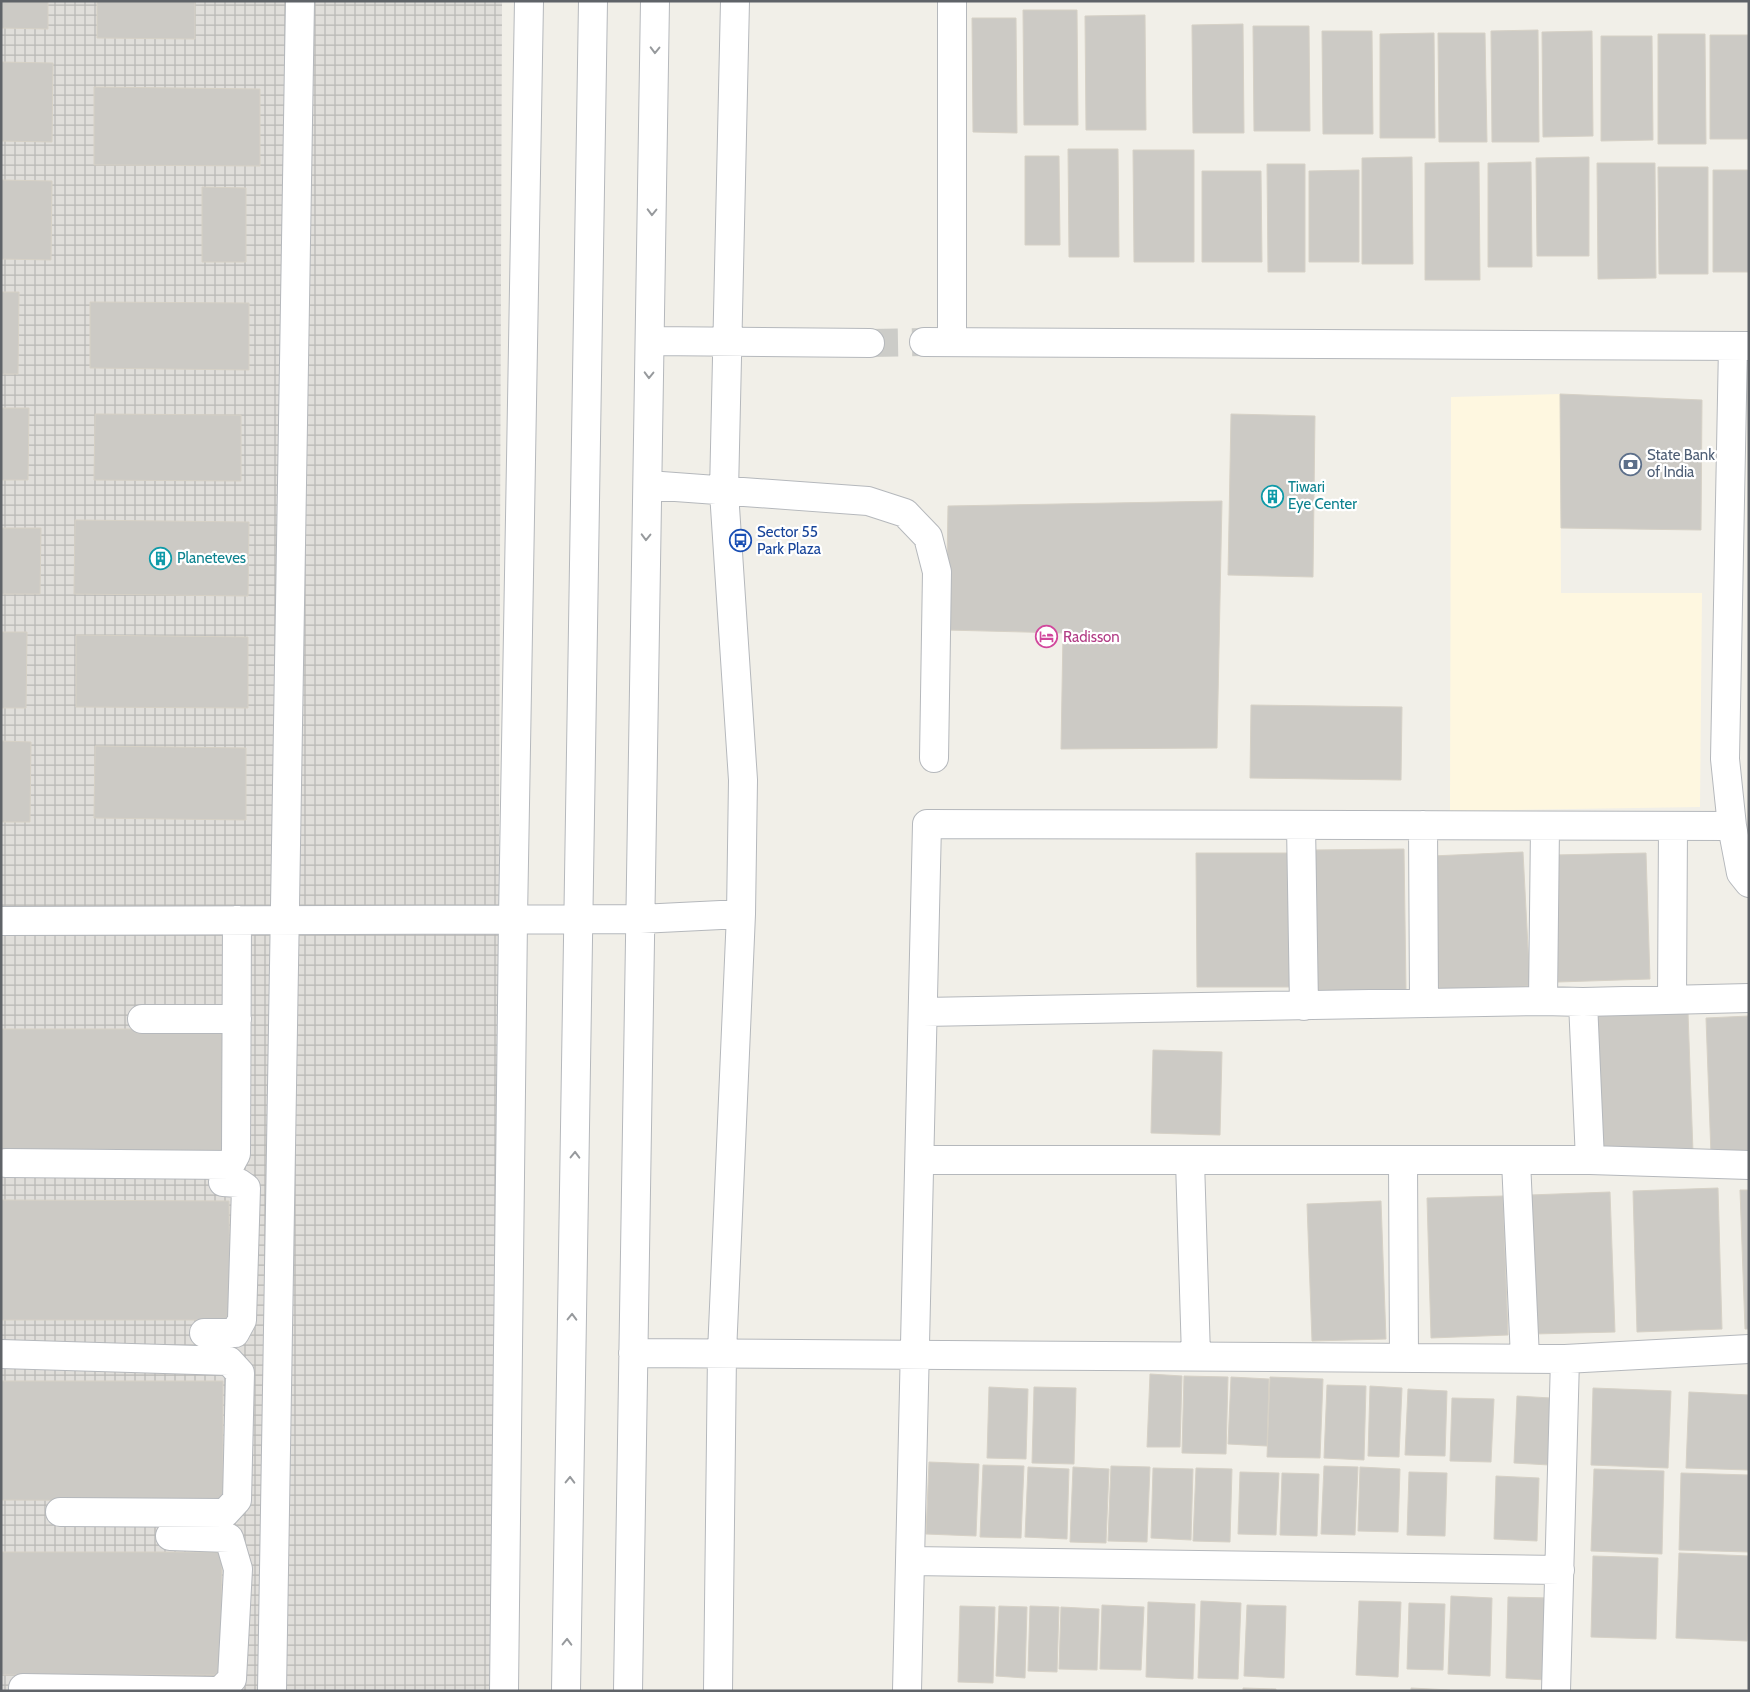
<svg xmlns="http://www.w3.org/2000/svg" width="1750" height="1692" viewBox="0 0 1750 1692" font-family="Cabin,sans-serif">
  <defs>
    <pattern id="industrial-grid" width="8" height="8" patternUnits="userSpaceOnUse" patternTransform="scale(1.25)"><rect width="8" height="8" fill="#e0deda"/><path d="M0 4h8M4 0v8" fill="none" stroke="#b9b8b5"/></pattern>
  </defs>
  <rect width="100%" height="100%" fill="#f1efe8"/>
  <path fill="#fef7e0" d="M1560,394l1,199h141l-2,214 -250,4 1,-414z"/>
  <path fill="url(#industrial-grid)" d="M1,1h501l-6,1690h-495z"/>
  <path fill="#cccac5" stroke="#d6d1c6" d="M1,1h47v28l-47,-1z
    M97,1h98v38l-98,-1z
    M1023,10h54l1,115h-54z
    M1145,15l1,115h-60l-1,-114z
    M972,18h44l1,115 -44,-1z
    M1243,24l1,109h-51l-1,-108z
    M1253,26h56l1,105h-56z
    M1538,30l1,112h-47l-1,-111z
    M1322,31h50l1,103h-50z
    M1592,31l1,105 -50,1 -1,-105z
    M1434,33l1,105h-55v-104z
    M1438,33h47l2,109h-48z
    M1658,34h47l1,110h-48z
    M1710,35h39v104h-39z
    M1601,36h51l1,104 -52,1z
    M1,62l52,1 -1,79 -51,-1z
    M94,87l166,2v77l-166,-1z
    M1068,149h50l1,108h-50z
    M1133,150h61v112h-60z
    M1025,156h34l1,89h-35z
    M1412,157l1,107h-51v-106z
    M1589,157v99h-52l-1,-98z
    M1479,162l1,118h-55v-117z
    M1531,162l1,105h-44v-104z
    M1597,163h58l1,115 -58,1z
    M1267,164h38v108h-37z
    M1658,167h50v107h-49z
    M1359,170v92h-50v-91z
    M1713,170h36v102h-36z
    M1202,171h59l1,91h-60z
    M1,180l51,1 -1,79 -50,-1z
    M202,187l44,1v74h-44z
    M1,292h18l-1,82h-17z
    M90,302l159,1v67l-159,-2z
    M1560,394l142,6 -1,130 -140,-2z
    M1,408h28l-1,72h-27z
    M95,414l146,1v66l-147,-1z
    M1231,414l84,2 -2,161 -85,-2z
    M1222,501l-5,247 -156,1 2,-116 -117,-3 2,-124z
    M75,520l174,2 -1,74 -174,-2z
    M1,528h40l-1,66h-39z
    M1,632h26l-1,76h-25z
    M76,635l172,2v71l-172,-1z
    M1251,705l151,2 -1,73 -151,-2z
    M1,741l30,1 -1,80h-29z
    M95,746l151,2v72l-152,-2z
    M1404,849l2,141 -92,1 -1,-141z
    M1523,852l7,134 -91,4 -7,-134z
    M1196,853h94l1,134h-94z
    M1646,853l4,126 -92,3 -4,-127z
    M1688,1012l5,140 -95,3 -5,-140z
    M1749,1016v138l-38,1 -5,-137z
    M1,1029h228v123l-228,-1z
    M1153,1050l69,2 -2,83 -69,-2z
    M1718,1188l4,141 -85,3 -4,-141z
    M1740,1190h9v139h-4z
    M1610,1192l5,140 -81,2 -4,-139z
    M1503,1196l5,139 -77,3 -4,-140z
    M1,1200l228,1 1,119h-229z
    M1381,1201l5,138 -74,2 -5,-137z
    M1150,1374l32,2 -2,71h-33z
    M1184,1376l44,1 -2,77 -44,-1z
    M1231,1377l38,2 -2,67 -39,-2z
    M1270,1377l53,2 -3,79 -53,-1z
    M1,1381h222v120l-222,-1z
    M1327,1385l39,1 -2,74 -40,-2z
    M1370,1386l32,2 -3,69 -31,-1z
    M989,1387l39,2 -2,70 -39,-1z
    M1034,1387l42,1 -2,76 -42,-1z
    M1593,1388l78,3 -3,77 -77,-3z
    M1408,1389l39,2 -2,65 -40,-1z
    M1689,1392l60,3v75l-63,-2z
    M1517,1396l34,2 -2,67 -35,-2z
    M1452,1398l42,1 -3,63 -41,-1z
    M929,1462l50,2 -3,72 -50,-2z
    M983,1465l41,1 -3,72 -41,-1z
    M1111,1466l39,1 -3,75 -39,-1z
    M1324,1466l34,1 -3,68 -34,-1z
    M1028,1467l41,2 -2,70 -42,-2z
    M1073,1467l36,2 -3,74 -36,-1z
    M1360,1467l40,2 -2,63 -40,-1z
    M1153,1468l40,1 -2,71 -40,-2z
    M1196,1468l36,1 -2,73 -37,-1z
    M1594,1469l70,2 -2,83 -71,-3z
    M1240,1472l39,1 -3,62 -38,-1z
    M1409,1472l38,1 -2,63 -38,-1z
    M1282,1473l37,1 -2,62 -37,-1z
    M1681,1473l68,2v77l-70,-2z
    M1496,1476l43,2 -2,63 -43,-2z
    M1,1552h221l-1,123h-220z
    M1679,1553l70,3 -2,85 -71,-3z
    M1593,1556l65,2 -2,81 -65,-2z
    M1451,1596l41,2 -2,78 -42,-2z
    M1508,1597l43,1 -3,82 -42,-2z
    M1201,1601l40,2 -3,76 -40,-1z
    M1359,1601l42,1 -3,75 -42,-2z
    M1148,1602l47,2 -2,75 -47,-2z
    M1409,1603l36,1 -2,66 -36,-1z
    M1102,1605l42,2 -3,63 -41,-1z
    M1247,1605l39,1 -2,72 -40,-2z
    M960,1606l35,1 -2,76 -35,-1z
    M999,1606l28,1 -2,71 -29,-2z
    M1030,1606l29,1 -2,65 -29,-1z
    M1061,1607l38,2 -2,61 -38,-1z
    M1243,1688l33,1v2h-33z
    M1411,1688l39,2v1h-39z"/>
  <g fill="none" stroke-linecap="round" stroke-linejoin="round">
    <path stroke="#ccccc8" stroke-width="28" stroke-dasharray="28 14" stroke-linecap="butt" d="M870,343l54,-1"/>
    <defs>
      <path id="minor" d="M952,1v341
        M650,341l220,2
        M924,342l825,4
        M1733,346l-8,413 7,67 9,47 8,10
        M648,485l220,16 37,12 23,24 9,35 -3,186
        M1301,825l3,181
        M1423,825l1,178
        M1,921l639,-2 101,-5
        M1672,999l1,-173
        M1543,1001l2,-175
        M1583,1002l7,158
        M923,1012l620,-11 40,1 166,-4
        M142,1019h95
        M920,1160h670l159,5
        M1190,1161l6,195
        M1403,1161l1,197
        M1516,1161l9,197
        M6,1163l224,2 6,-11 1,-234
        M204,1333h31l7,-13 4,-132 -7,-5 -16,-1
        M633,1353l932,6 184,-10
        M1,1354l228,7 11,12 -3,127 -12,13 -165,-1
        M170,1536l59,2 9,31 -6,110 -12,12
        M911,1561l649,9
        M23,1688l191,3
        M272,1691l28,-1690
        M504,1691l9,-772 16,-918
        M566,1691l27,-1690
        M628,1691l27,-1690
        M718,1691l4,-338 19,-439 2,-134 -19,-288 11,-491
        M907,1691l20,-867 805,2
        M1556,1691l9,-332"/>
    </defs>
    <use href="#minor" stroke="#b5b8bc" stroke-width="30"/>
    <use href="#minor" stroke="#fff" stroke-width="28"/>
  </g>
  <defs><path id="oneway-chevron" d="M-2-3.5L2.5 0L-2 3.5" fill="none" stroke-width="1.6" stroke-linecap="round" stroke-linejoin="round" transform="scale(1.25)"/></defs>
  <g stroke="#979a9d">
    <use href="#oneway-chevron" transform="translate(655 50) rotate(91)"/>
    <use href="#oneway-chevron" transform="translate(652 212) rotate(91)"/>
    <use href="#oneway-chevron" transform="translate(649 375) rotate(91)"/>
    <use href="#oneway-chevron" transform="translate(646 537) rotate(91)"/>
    <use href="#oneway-chevron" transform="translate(575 1155) rotate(-89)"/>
    <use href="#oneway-chevron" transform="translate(572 1317) rotate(-89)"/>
    <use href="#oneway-chevron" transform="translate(570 1480) rotate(-89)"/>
    <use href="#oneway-chevron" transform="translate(567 1642) rotate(-89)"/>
  </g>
  <defs>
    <symbol id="bank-ring" viewBox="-11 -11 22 22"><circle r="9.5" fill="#fff" stroke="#5c6f8a" stroke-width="1.5"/><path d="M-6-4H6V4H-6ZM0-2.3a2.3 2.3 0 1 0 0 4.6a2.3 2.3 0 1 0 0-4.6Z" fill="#5c6f8a"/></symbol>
    <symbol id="building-ring" viewBox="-11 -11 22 22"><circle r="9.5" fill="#fff" stroke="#0f9aa8" stroke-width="1.5"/><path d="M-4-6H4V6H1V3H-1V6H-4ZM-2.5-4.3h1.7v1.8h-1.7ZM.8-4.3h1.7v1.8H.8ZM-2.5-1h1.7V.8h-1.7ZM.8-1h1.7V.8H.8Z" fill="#0f9aa8"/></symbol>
    <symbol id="bus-ring" viewBox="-11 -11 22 22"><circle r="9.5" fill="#fff" stroke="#1a4fb4" stroke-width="1.5"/><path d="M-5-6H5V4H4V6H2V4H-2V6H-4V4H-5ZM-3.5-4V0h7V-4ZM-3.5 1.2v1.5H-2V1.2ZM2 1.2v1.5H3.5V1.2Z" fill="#1a4fb4"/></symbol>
    <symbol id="hotel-ring" viewBox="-11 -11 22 22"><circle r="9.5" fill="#fff" stroke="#d1479c" stroke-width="1.5"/><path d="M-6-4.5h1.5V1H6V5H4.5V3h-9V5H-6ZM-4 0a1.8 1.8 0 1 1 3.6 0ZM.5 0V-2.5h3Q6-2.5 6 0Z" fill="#d1479c"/></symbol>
  </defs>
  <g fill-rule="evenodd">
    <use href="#bank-ring" x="1618" y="452" width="25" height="25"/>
    <use href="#building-ring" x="1260" y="484" width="25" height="25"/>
    <use href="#bus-ring" x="728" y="528" width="25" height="25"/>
    <use href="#building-ring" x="148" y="546" width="25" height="25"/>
    <use href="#hotel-ring" x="1034" y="624" width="25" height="25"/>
  </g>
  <g text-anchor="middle" stroke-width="4.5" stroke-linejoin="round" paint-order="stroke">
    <g font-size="15" fill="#4e5e75" stroke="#fff" text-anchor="start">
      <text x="1647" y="460">State Bank<tspan x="1647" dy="17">of India</tspan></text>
    </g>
    <g font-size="15" fill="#0d838f" stroke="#fff" text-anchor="start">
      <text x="1288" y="492">Tiwari<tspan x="1288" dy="17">Eye Center</tspan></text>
      <text x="177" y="563">Planeteves</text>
    </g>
    <g font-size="15" fill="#164399" stroke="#fff" text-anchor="start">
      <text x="757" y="537">Sector 55<tspan x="757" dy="17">Park Plaza</tspan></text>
    </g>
    <g font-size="15" fill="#b23c85" stroke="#fff" text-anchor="start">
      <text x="1063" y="642">Radisson</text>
    </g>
  </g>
  <rect width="1750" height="1692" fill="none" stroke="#5f6368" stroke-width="5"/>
</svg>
